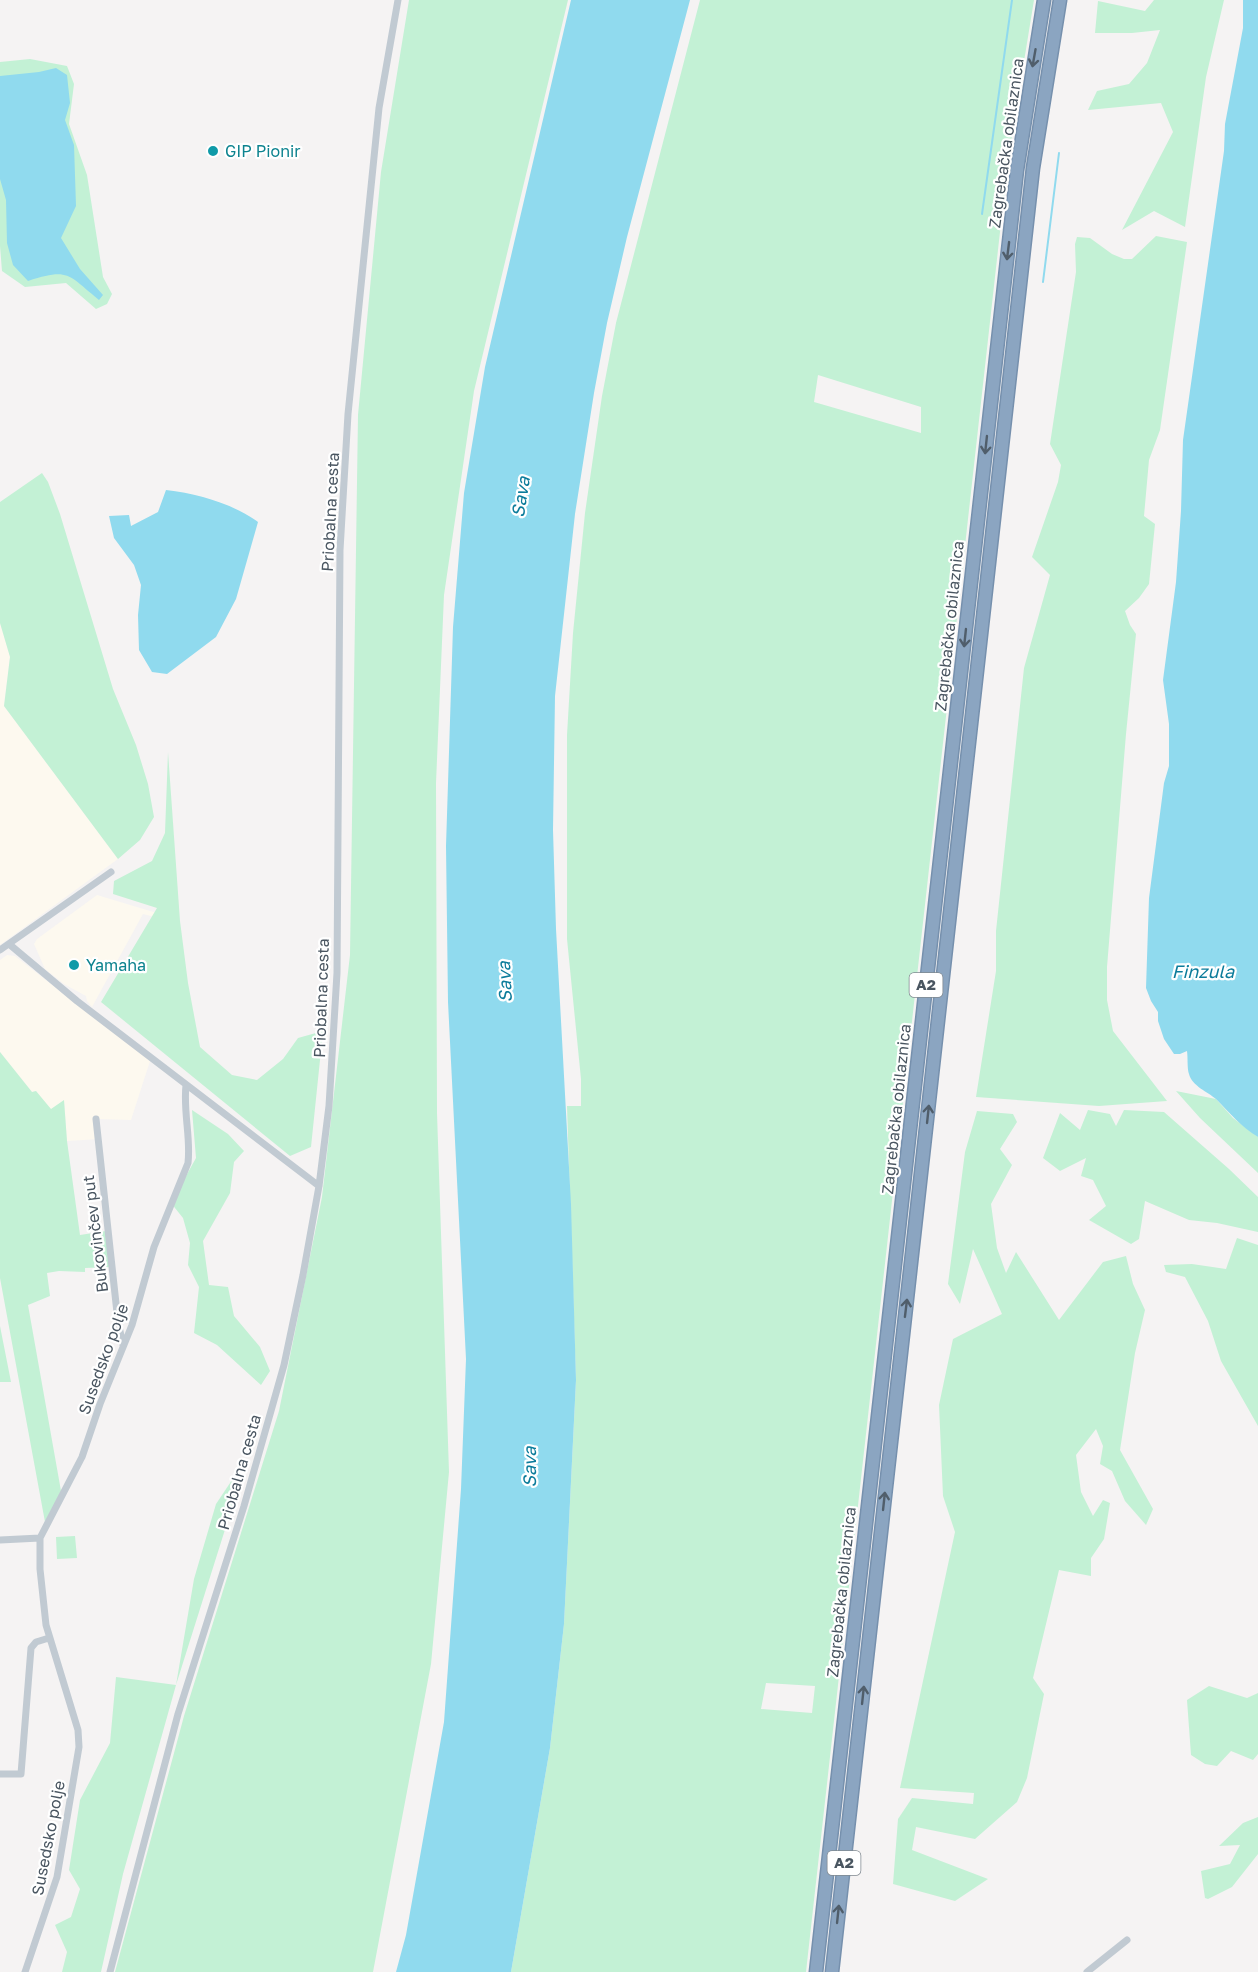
<svg xmlns="http://www.w3.org/2000/svg" width="1258" height="1972" viewBox="0 0 1258 1972" font-family="'Golos Text',sans-serif">
  <rect width="100%" height="100%" fill="#f5f3f3"/>
  <path fill="#fdf9ef" d="M0,623l10,33 -6,50 114,153 -118,86z
    M97,895l63,19 -1,4 -16,-4 -51,93 -5,-6 -1,-5 -22,-12 -19,-15 -11,-25 3,-5z
    M7,955l8,1 135,105 -19,59 -35,-1 4,20 -33,2 -3,-40 -13,9 -15,-19 -4,1 -32,-40v-92z"/>
  <path fill="#c3f1d5" fill-rule="evenodd" d="M409,0h159l-94,391 -30,204 -8,188 1,330 12,359 -18,192 -58,308h-258l69,-256 95,-305 43,-214 28,-242 8,-540 23,-243z
    M700,0h334l-22,135 -11,88 -195,1749h-295l39,-224 14,-124 12,-244 -9,-274h14v-27l-14,-140v-204l6,-102 12,-120 17,-117 14,-73zM818,375l103,32v26l-107,-31zM766,1683l49,3 -3,27 -51,-4z
    M1154,0h70l-18,77 -21,150 -31,-16 -32,19 51,-98 -12,-29 -73,7 9,-19 32,-7 18,-21 13,-33 -28,3h-37l3,-32 47,10z
    M30,59l37,7 7,18 -5,40 18,51 16,102 9,17 -5,10 -11,5 -30,-26 -41,4 -23,-16 -2,-25v-184z
    M1156,236l31,6 -27,188 -11,30 -5,56 11,8 -6,60 -10,14 -14,13 5,14 6,9 -10,100 -19,233v33l6,31 54,70 -68,5 -123,-9 20,-126v-40l28,-263 26,-93 -18,-18 26,-75 3,-17 -11,-21 26,-172 -1,-28 2,-7 13,1 22,16 12,5h8z
    M42,473l6,9 12,32 53,175 23,56 12,39 6,33 -14,23 -22,19 -114,-153 6,-49 -10,-34v-121z
    M168,752l12,169 8,62 12,64 32,28 25,5 26,-21 15,-21 25,-7 -12,116 -21,9 -189,-154 56,-94 -44,-14 1,-13 38,-20 13,-28z
    M0,1052l32,40 4,-1 15,18 13,-9 3,41 13,94 26,-4 4,36 -25,1v4l-26,-1 -12,2 3,23 -22,9 33,186 -16,31 -45,-244z
    M1176,1091l40,8 17,19 25,19v36l-58,-55z
    M192,1110l36,24 16,17 -10,11 -4,31 -27,48 6,44 19,2 6,29 26,31 10,24 -9,14 -44,-40 -23,-12 5,-46 -11,-22 2,-22 -7,-25 -12,-15 25,-45z
    M1088,1110l22,4 6,12 8,-16 40,2 65,57 29,28v35l-41,-9 -28,-3 -44,-19 -6,38 -8,5 -42,-24 17,-14 -13,-26 -12,-4 5,-18 -26,13 -17,-13 17,-45 20,17z
    M977,1111l36,3 4,8 -17,27 12,16 -21,39 6,44 9,25 10,-21 43,68 44,-58 23,-6 7,28 12,26 -10,43 -15,97 33,59 -7,16 -21,-24 -13,-30 -12,-7 3,-18 -7,-17 -20,26 5,37 12,24 10,-16 7,3 -6,36 -13,19v18l-32,-6 -26,108 11,16 -17,84 -10,24 -42,37 -59,-12 -4,23 76,29 -33,22 -62,-17 5,-65 14,-21 61,6 1,-11 -74,-5 55,-256 -12,-36 -4,-91 14,-66 49,-25 -29,-65 -13,55 -12,-20 17,-132z
    M1237,1238l21,7v181l-37,-65 -13,-40 -23,-44 -19,-5 -2,-7 28,-1 34,5z
    M0,1326l11,56h-11z
    M240,1468v14l-64,203 -53,189 -22,98h-39l5,-20 -12,-27 16,-8 9,-28 -11,-19 11,-70 30,-57 6,-66 60,8 18,-106 22,-75z
    M75,1536l2,22 -20,1 -1,-22z
    M1209,1686l38,12 11,-5v61l-5,6 -22,-9 -14,15 -12,-2 -14,-9 -4,-55z
    M1258,1817v37l-26,33 -24,12 -3,-1 -4,-27 29,-7 10,-19 -21,1 24,-23z"/>
  <path fill="#90daee" d="M571,0h119l-63,237 -20,86 -13,70 -19,121 -20,182 -2,134 3,99 15,275 5,176 -12,244 -14,124 -39,224h-115l10,-37 38,-213 17,-233 5,-130 -18,-357 -2,-156 7,-219 11,-134 21,-126z
    M1243,0h15v1137c-17,-10 -28,-24 -42,-38 -8,-7 -24,-13 -27,-25 -2,-5 -1,-16 -2,-23l-7,3h-6l-10,-15 -6,-18v-9l-7,-11 -5,-13 3,-90 15,-115 5,-17v-42l-6,-44 13,-98 5,-71 2,-71 41,-289 1,-27 18,-96z
    M56,68l11,7 3,28 -5,17 9,25 2,61 -15,32 19,31 23,26 -4,5c-32,-26 -30,-32 -71,-19l-15,-16 -6,-22 -1,-43 -6,-21v-103l39,-4z
    M166,490c33,4 65,13 92,32l-22,77 -20,38 -49,37 -15,-2 -13,-22 -1,-35 3,-30 -7,-20 -20,-27 -5,-22 20,-1 2,11 27,-14z"/>
  <g fill="none" stroke-linecap="round" stroke-linejoin="round">
    <path stroke="#90daee" stroke-width="2" d="M982,214l30,-214
      M1043,282l16,-129"/>
    <defs>
      <path id="motorway" d="M816,1972l201,-1802 27,-170
        M832,1972l201,-1804 27,-168"/>
    </defs>
    <use href="#motorway" stroke="#7690ad" stroke-width="15"/>
    <path stroke="#c1cad2" stroke-width="7" d="M9,944l68,57 242,185
      M0,950l111,-78
      M96,1119l22,203 5,23
      M0,1540l40,-2
      M0,1774h21l10,-126 5,-6 13,-4
      M25,1972l32,-95 22,-130 -1,-17 -32,-105 -6,-56v-31l42,-81 18,-53 32,-79 22,-78 34,-84c3,-26 -5,-51 -2,-78
      M110,1972l68,-258 66,-208 40,-141 19,-90 16,-89 10,-80 8,-133 3,-423 8,-136 31,-306 19,-108
      M1087,1972l40,-32"/>
    <use href="#motorway" stroke="#8ba5c1" stroke-width="12"/>
  </g>
  <defs><path id="oneway-shaft" d="M-6 0H5M1.5-3L5.5 0L1.5 3" fill="none" stroke-width="1.6" stroke-linecap="round" stroke-linejoin="round" transform="scale(1.5)"/></defs>
  <g stroke="#505e6b">
    <use href="#oneway-shaft" transform="translate(1034 58) rotate(100)"/>
    <use href="#oneway-shaft" transform="translate(1008 251) rotate(97)"/>
    <use href="#oneway-shaft" transform="translate(986 445) rotate(96)"/>
    <use href="#oneway-shaft" transform="translate(965 638) rotate(96)"/>
    <use href="#oneway-shaft" transform="translate(928 1114) rotate(-84)"/>
    <use href="#oneway-shaft" transform="translate(906 1308) rotate(-83)"/>
    <use href="#oneway-shaft" transform="translate(884 1501) rotate(-84)"/>
    <use href="#oneway-shaft" transform="translate(863 1695) rotate(-84)"/>
    <use href="#oneway-shaft" transform="translate(838 1914) rotate(-84)"/>
  </g>
  <g fill="#0f9aa8" stroke="#fff" stroke-width="2">
    <circle cx="213" cy="151" r="6"/>
    <circle cx="74" cy="965" r="6"/>
  </g>
  <g text-anchor="middle" stroke-width="4.5" stroke-linejoin="round" paint-order="stroke">
    <g fill="#fff" stroke="#808990" stroke-width="1.5">
      <rect x="909.5" y="973" width="33" height="24" rx="4.5"/>
      <rect x="827.5" y="1851" width="33" height="24" rx="4.5"/>
    </g>
    <g font-size="15" font-weight="bold" fill="#4a5661">
      <text x="926" y="990">A2</text>
      <text x="844" y="1868">A2</text>
    </g>
    <g font-size="16" fill="#4a5661" stroke="#fff">
      <text transform="translate(1006 143) rotate(-82)" y="6">Zagrebačka obilaznica</text>
      <text transform="translate(330 512) rotate(-87)" y="6">Priobalna cesta</text>
      <text transform="translate(949 626) rotate(-84)" y="6">Zagrebačka obilaznica</text>
      <text transform="translate(321 998) rotate(-88)" y="6">Priobalna cesta</text>
      <text transform="translate(896 1109) rotate(-84)" y="6">Zagrebačka obilaznica</text>
      <text transform="translate(95 1234) rotate(-97)" y="6">Bukovinčev put</text>
      <text transform="translate(103 1359) rotate(-70)" y="6">Susedsko polje</text>
      <text transform="translate(239 1472) rotate(-74)" y="6">Priobalna cesta</text>
      <text transform="translate(841 1592) rotate(-84)" y="6">Zagrebačka obilaznica</text>
      <text transform="translate(48 1838) rotate(-79)" y="6">Susedsko polje</text>
    </g>
    <g font-size="16" fill="#0d838f" stroke="#fff" text-anchor="start">
      <text x="225" y="157">GIP Pionir</text>
      <text x="86" y="971">Yamaha</text>
    </g>
    <g font-size="18" font-style="italic" fill="#0c7c9b" stroke="#fff">
      <text transform="translate(521 497) rotate(-81)" y="6">Sava</text>
      <text x="1203" y="978">Finzula</text>
      <text transform="translate(505 982) rotate(-93)" y="6">Sava</text>
      <text transform="translate(530 1467) rotate(-90)" y="6">Sava</text>
    </g>
  </g>
</svg>
